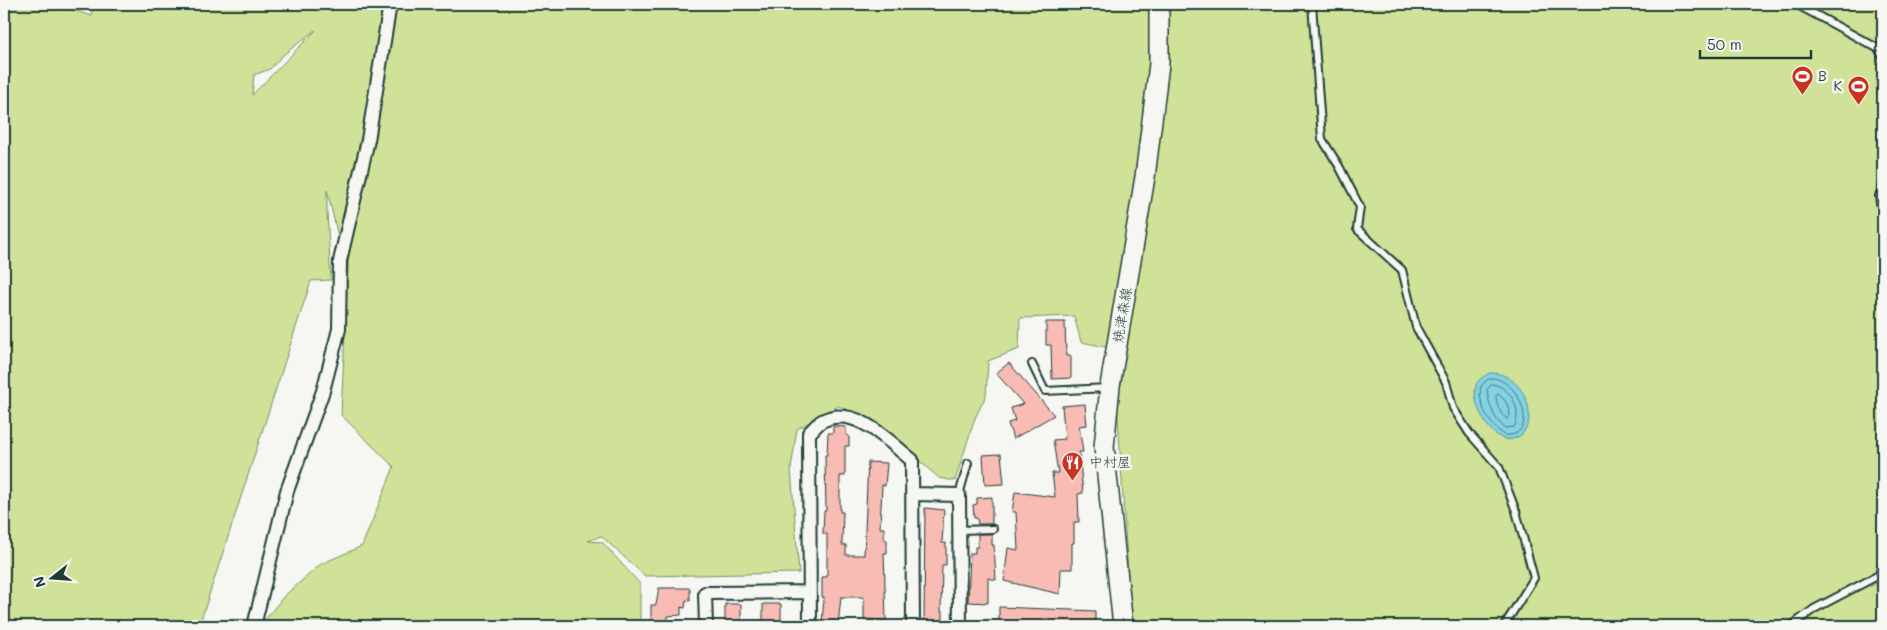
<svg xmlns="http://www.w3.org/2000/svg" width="1887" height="630" viewBox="0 0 1887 630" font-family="Mali,'Klee One',sans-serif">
  <rect width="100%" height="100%" fill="#f6f6f2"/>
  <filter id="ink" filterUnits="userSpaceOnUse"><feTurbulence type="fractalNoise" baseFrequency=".02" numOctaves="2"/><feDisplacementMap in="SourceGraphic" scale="10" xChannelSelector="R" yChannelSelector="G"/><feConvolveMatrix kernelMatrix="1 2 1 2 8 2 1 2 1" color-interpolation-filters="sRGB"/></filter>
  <g filter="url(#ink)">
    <path fill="#cfe297" stroke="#779066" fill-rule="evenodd" d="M4,4h50l38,12 -1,-12h1792v565l-13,18 13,-9v48h-555l-6,-6 -12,6h-127l-52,-2 -14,-221 -6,-55 -30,-6 -7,-26 -54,2 -1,31 -31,12 -2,35 -11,22 -20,63 -16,-3 -62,-54 -38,-18 -42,23 -6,40 8,104 -154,3 -44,-40 -13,5 14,1 38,42v42h-380l24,-30 37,-32 41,-18 32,-79 -53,-52 9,-187 -8,25 -15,-63v23l4,67 -20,1 -110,339 17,6h-214zM315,30v1l-63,64 2,-20 16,-6 12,-13z"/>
    <path fill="#83d1e2" stroke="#5b969c" d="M1489,373c25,-2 45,27 39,50 -3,9 -6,13 -15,16 -22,7 -45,-41 -36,-56 3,-5 8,-7 12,-10z"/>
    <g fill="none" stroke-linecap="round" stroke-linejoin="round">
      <path stroke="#47787a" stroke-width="1" d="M1494,378c30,6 44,60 11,57 -15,-8 -28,-32 -24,-49l6,-6z
        M1492,384c19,2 31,27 22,43l-9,1c-12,-9 -16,-24 -18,-38z
        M1498,394c7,4 11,13 12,20l-2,5c-7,-2 -12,-15 -12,-23z"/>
    </g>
    <path fill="#f8bcb5" stroke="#1f3d34" d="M1046,322h19l1,34h5v22l-19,1 -1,-34h-5z
      M1009,363l45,52 -41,24 -5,-16 7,-2 -4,-13 12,-4 -27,-31z
      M1085,404l2,21 -8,1 4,26h-4l4,41 -5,1 1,28h-5v21h-2v26h-11l-1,25 -56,-13 4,-33 10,2 -2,-38h-4l3,-20 40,5 -3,-24h6l-5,-33 12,-1 -3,-33z
      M833,426l13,1v8l3,1v10h-4v30h-5v36h3l-1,33h4v10h18l4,-93 19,1 -2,23 -3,-1 -2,43h4v11l3,1v13h-3l2,67 -22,-1v-22h-23l-3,28 -16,-1 2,-27h-2v-20h5v-43h-4l1,-23h2l-1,-56h2l1,-22h5z
      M1001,454l3,30 -19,1 -2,-30z
      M992,497v27h-14l-1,-6h-3l-1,-13 4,-1v-6z
      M925,508l19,2 -2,33h4v22h-4l-1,47h2v14h-19z
      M978,534h14v11h2l2,35 -8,-2v25l-20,-1 2,-49h5v-6h3z
      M659,588h31v13l-4,-1 -1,8 -4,-1v8l-13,1v10h-17v-21h5z
      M725,604h16v22h-16z
      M763,604h18v22h-18z
      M999,607l96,4v15h-96z"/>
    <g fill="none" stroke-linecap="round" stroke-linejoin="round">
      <defs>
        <path id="service" d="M1312,4l10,135 17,27 21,41 -3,22 45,41 14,57 30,55 7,26 16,25 30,34 17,44 18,67 -30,48
          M1796,4l83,45 4,9
          M1883,185l-4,11 4,28
          M1032,364l13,27 64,-3
          M959,495l9,-32
          M959,530l34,-1
          M1791,626l23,-17 65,-34 4,-13"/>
        <path id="minor" d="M913,494l46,1 1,131
          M254,626l33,-135 36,-100 16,-62 1,-68 28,-121 22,-136
          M706,626l-1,-33 105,-1
          M810,626l-1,-193c5,-4 9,-11 15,-13 32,-15 65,22 88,40l1,166"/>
        <path id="primary" d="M1123,626l-19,-179 6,-61 35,-209 14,-113v-60"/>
      </defs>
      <use href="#service" stroke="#1f3d34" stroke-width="10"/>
      <use href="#minor" stroke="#1f3d34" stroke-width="16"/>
      <use href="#primary" stroke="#1f3d34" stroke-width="22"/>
      <use href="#service" stroke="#f6f6f2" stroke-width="6"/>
      <use href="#minor" stroke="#f6f6f2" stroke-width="12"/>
      <use href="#primary" stroke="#f6f6f2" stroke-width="19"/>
    </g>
  </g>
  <defs>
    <symbol id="stadium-pin" viewBox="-11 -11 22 30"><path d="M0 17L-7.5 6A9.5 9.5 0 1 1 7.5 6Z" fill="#c8321e" stroke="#f6f6f2"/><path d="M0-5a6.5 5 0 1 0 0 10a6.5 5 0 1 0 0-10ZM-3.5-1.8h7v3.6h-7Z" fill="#fff"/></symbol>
    <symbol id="restaurant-pin" viewBox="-11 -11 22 30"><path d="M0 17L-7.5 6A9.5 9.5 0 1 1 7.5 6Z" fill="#c8321e" stroke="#f6f6f2"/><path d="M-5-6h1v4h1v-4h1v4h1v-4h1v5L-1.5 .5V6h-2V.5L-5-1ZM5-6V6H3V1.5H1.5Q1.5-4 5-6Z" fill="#fff"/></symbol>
  </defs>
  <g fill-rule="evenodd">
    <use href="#stadium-pin" x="1790" y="64" width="25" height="34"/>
    <use href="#stadium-pin" x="1846" y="74" width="25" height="34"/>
    <use href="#restaurant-pin" x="1060" y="450" width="25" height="34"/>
  </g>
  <g text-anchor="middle" stroke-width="5" stroke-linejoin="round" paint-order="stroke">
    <g font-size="14" fill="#1f3d34" stroke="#f6f6f2" text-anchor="start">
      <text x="1818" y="81">B</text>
      <text x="1842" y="91" text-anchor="end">K</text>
      <text x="1089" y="467">中村屋</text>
    </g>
    <g font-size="14" fill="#1f3d34" stroke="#f6f6f2">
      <text transform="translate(1122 315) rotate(-81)" y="5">焼津森線</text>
    </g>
  </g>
  <rect width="1887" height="630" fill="none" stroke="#f6f6f2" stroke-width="20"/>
  <rect x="10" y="10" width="1867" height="610" fill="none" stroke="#1f3d34" stroke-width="2" filter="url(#ink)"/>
  <g transform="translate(52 578) rotate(253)" stroke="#f6f6f2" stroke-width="4" paint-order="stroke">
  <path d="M0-4L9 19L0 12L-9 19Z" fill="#1f3d34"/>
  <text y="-8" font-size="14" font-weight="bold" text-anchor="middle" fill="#1f3d34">N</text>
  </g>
  <path d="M1700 50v8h111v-8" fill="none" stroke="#1f3d34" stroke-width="2.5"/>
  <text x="1707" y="50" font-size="15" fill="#1f3d34" stroke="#f6f6f2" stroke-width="4" paint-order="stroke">50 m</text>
</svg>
